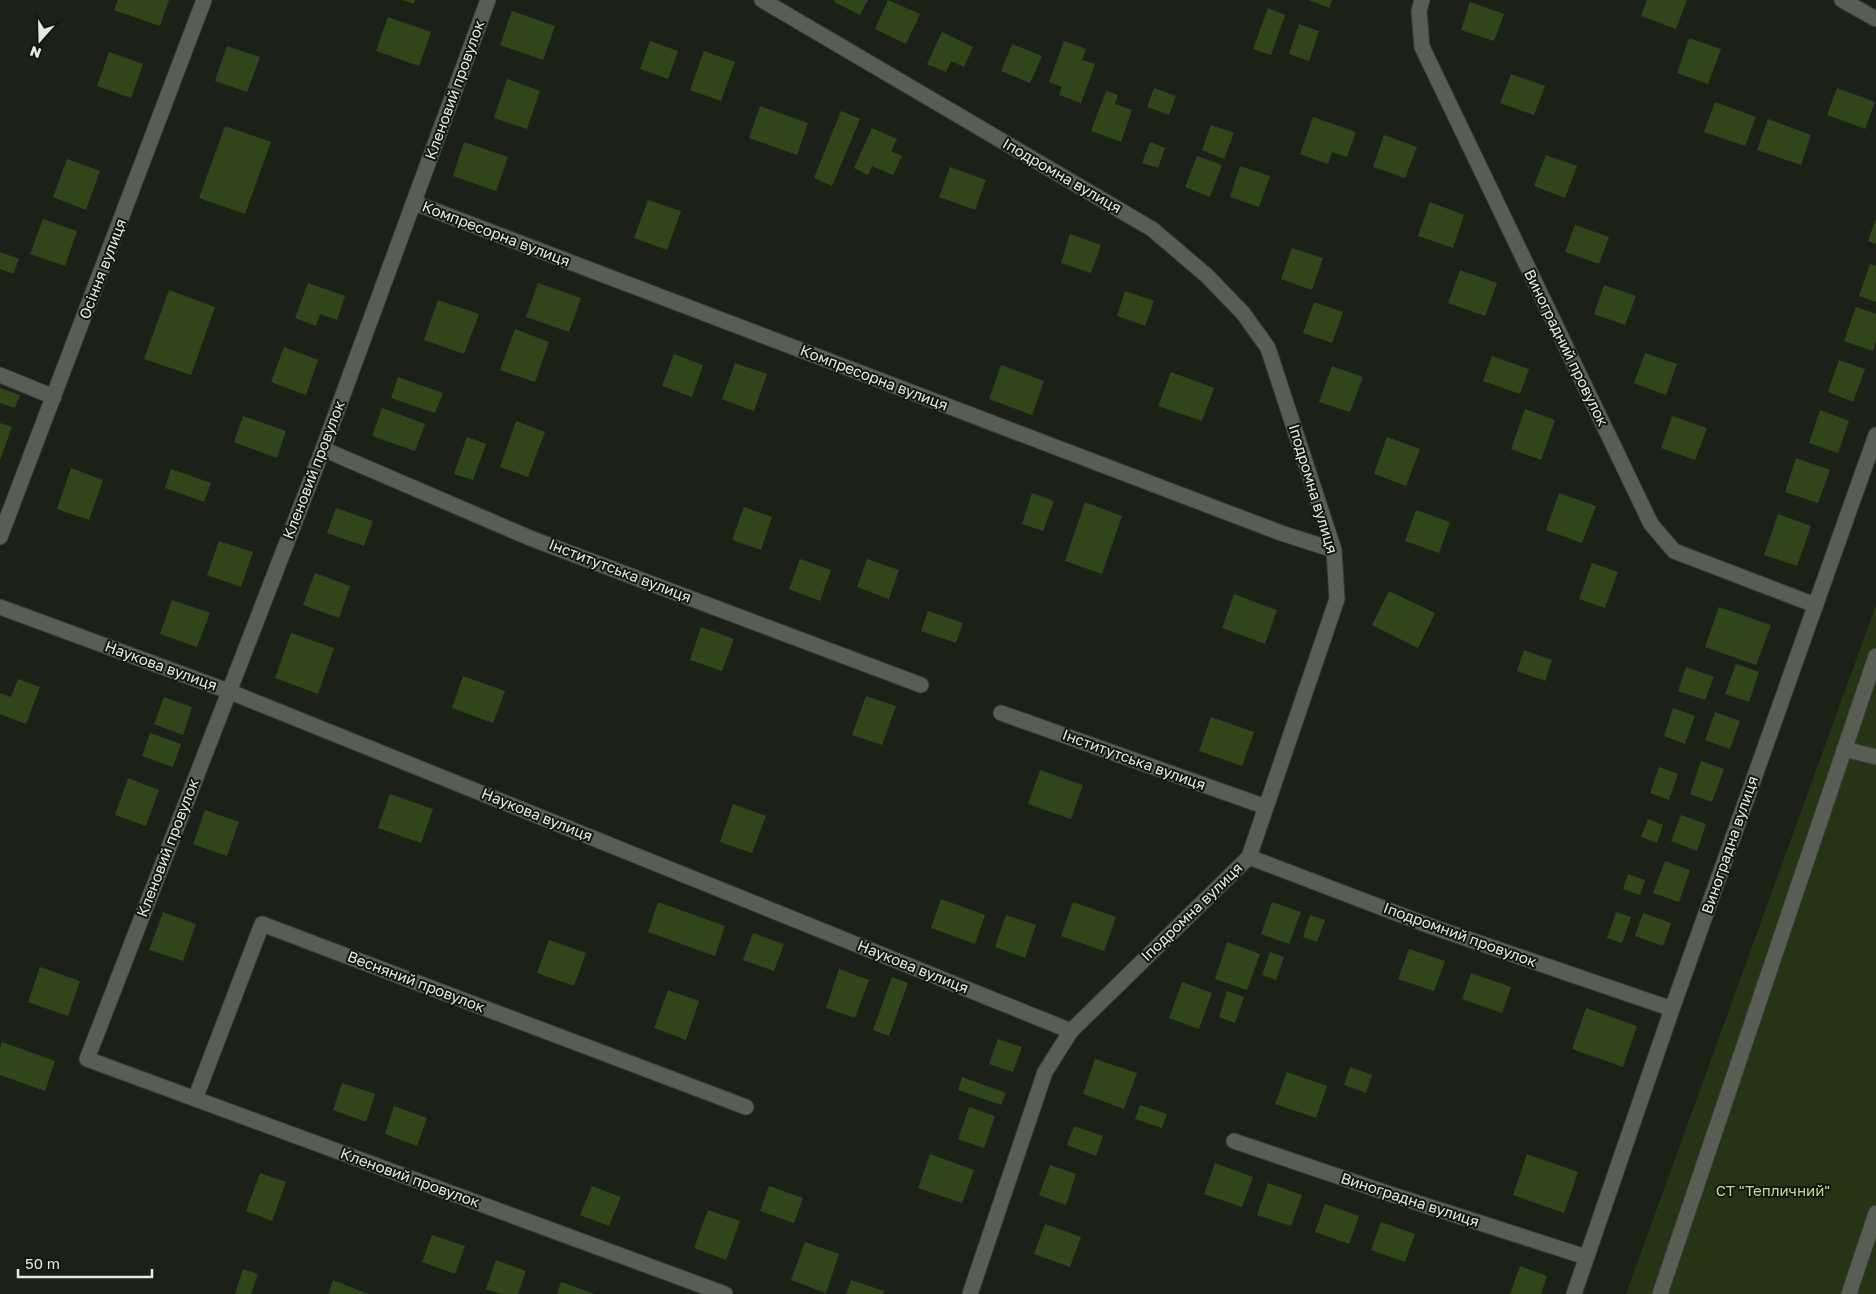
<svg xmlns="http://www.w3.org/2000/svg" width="1876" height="1294" viewBox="0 0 1876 1294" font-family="'Golos Text',sans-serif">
  <rect width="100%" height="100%" fill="#1c2118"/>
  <path fill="#263416" d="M1876,605v689h-250z"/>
  <path fill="#31451b" d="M118,0h51l-9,26 -46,-16z
    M402,0h13l-1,4z
    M835,0h33l-8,15 -26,-13z
    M888,0l32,14 -14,30 -31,-15z
    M1309,0h23l-3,8z
    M1647,0h40l-11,29 -35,-13z
    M1470,2l34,12 -10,27 -33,-11z
    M1268,8l17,7 -14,40 -18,-6z
    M512,11l43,15 -12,34 -43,-15z
    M388,17l43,15 -12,34 -43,-15z
    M1299,24l20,7 -10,30 -20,-7z
    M942,32l31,15 -9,20 -13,-6 -5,11 -19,-8z
    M1689,38l32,11 -13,35 -31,-11z
    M650,41l28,10 -10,28 -28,-10z
    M1064,41l22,8 -4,11 13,4 -14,39 -22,-8 3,-8 -13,-5z
    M1012,44l30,12 -12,27 -29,-12z
    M227,46l33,11 -13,35 -32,-11z
    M704,51l31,11 -14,39 -31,-11z
    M109,52l34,12 -12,34 -34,-12z
    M1511,74l34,12 -11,29 -34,-12z
    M507,79l33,12 -13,38 -33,-11z
    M1154,88l22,8 -7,19 -22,-8z
    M1837,88l38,14 -10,27 -38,-14z
    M1106,91l12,4 -3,9 17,6 -11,32 -30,-11z
    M1715,102l41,15 -11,29 -41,-14z
    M760,106l48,17 -11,32 -48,-17z
    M841,111l19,8 -28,67 -18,-8z
    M1313,117l43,15 -9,25 -15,-5 -4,12 -28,-10z
    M1768,119l43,16 -10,30 -44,-15z
    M1211,125l23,8 -10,26 -22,-9z
    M225,126l46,16 -26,72 -46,-16z
    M872,128l25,11 -6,12 11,5 -9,19 -21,-9 -4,9 -14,-7z
    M1384,135l33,12 -12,31 -32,-11z
    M464,142l44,15 -12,34 -43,-15z
    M1150,142l15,6 -7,20 -16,-5z
    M1546,155l31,11 -12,32 -31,-12z
    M1197,156l25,9 -12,32 -25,-10z
    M67,159l33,12 -14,39 -33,-13z
    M1240,166l30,10 -11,31 -29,-10z
    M950,167l36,13 -11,30 -36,-13z
    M648,200l33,11 -14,39 -33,-12z
    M1430,202l34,13 -11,33 -35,-12z
    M1876,218v26l-8,-3z
    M43,219l34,12 -12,35 -35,-12z
    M1575,225l34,12 -10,27 -34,-12z
    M1070,234l31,11 -10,28 -30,-10z
    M1292,248l31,10 -11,32 -31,-11z
    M0,252l19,7 -6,15 -13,-5z
    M1870,264l6,2v36l-17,-6z
    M1460,270l37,13 -12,33 -37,-13z
    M308,283l37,13 -8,24 -17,-6 -4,12 -21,-8z
    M538,283l43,15 -12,34 -43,-15z
    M1604,285l32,11 -11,29 -31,-11z
    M169,290l46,17 -24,68 -47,-16z
    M1125,291l29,10 -9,25 -28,-10z
    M438,300l41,14 -15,40 -40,-14z
    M1314,302l29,10 -11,31 -29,-10z
    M1856,307l20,7v27l-3,10 -29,-10z
    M515,329l34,13 -14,40 -35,-12z
    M284,347l34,13 -12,35 -35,-13z
    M1645,353l32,11 -11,31 -32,-12z
    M674,354l29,11 -11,32 -30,-11z
    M1492,356l37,13 -9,25 -37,-13z
    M1839,360l26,9 -12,33 -25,-10z
    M735,363l32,11 -13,37 -32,-12z
    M1001,365l43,16 -12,34 -43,-16z
    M1332,366l31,11 -13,35 -31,-10z
    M1171,372l43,16 -12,33 -44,-15z
    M398,377l45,16 -8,20 -44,-15z
    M0,388l20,7 -5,13 -15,-5z
    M382,408l43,16 -10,27 -43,-15z
    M1525,409l30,11 -14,40 -30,-11z
    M1820,410l29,11 -11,32 -29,-10z
    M243,416l43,15 -9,27 -43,-16z
    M1672,416l35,12 -12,32 -34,-12z
    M516,421l29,11 -17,45 -28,-10z
    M0,423l12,4 -12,33z
    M467,437l19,7 -13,36 -19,-6z
    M1387,437l33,12 -14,37 -32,-12z
    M1796,458l34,12 -12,33 -33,-11z
    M71,468l32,12 -14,40 -32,-11z
    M171,469l40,14 -7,19 -39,-14z
    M1032,493l22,8 -11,30 -21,-7z
    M1559,493l37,13 -14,37 -36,-13z
    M1085,502l37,14 -20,58 -37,-13z
    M744,507l28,10 -11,33 -29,-10z
    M336,508l37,13 -9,25 -37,-13z
    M1416,510l34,12 -11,31 -34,-12z
    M1778,514l33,12 -14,40 -33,-11z
    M219,541l34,11 -12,35 -34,-12z
    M800,559l31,11 -11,31 -31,-12z
    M867,559l32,11 -10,29 -32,-12z
    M1592,563l26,9 -13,36 -26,-9z
    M315,573l35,13 -11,32 -36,-13z
    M1389,591l46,22 -17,35 -46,-23z
    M1234,594l43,16 -12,34 -43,-16z
    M172,600l38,13 -13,34 -37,-13z
    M1719,607l52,18 -15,40 -51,-18z
    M928,611l35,12 -7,20 -35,-12z
    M701,627l33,12 -12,32 -32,-11z
    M291,633l43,15 -16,46 -43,-16z
    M1524,650l28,10 -7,21 -28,-10z
    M1736,664l23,8 -10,30 -24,-8z
    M1686,667l28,10 -9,23 -27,-9z
    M463,676l42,15 -12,32 -41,-15z
    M18,679l22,8 -14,37 -26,-10v-21l11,4z
    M866,696l30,10 -14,39 -30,-10z
    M164,697l28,10 -9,28 -29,-11z
    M1673,708l22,8 -10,28 -21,-8z
    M1715,712l25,9 -10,28 -25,-9z
    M1211,717l43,15 -12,34 -43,-15z
    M150,733l31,11 -8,23 -31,-11z
    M1701,761l23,8 -12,33 -22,-8z
    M1659,767l19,7 -9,26 -19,-7z
    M1040,770l43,15 -12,34 -43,-15z
    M128,778l31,12 -13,36 -31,-11z
    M390,794l43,15 -12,34 -43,-15z
    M733,804l33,12 -14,37 -32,-11z
    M205,810l34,12 -12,34 -34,-12z
    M1681,815l25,9 -9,27 -26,-10z
    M1648,819l15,6 -6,18 -16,-6z
    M1665,861l25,9 -11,32 -26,-9z
    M1628,874l17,6 -5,15 -17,-6z
    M941,899l44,16 -10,29 -44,-16z
    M658,902l67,24 -10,30 -67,-24z
    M1073,902l43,15 -12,34 -43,-15z
    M1272,902l29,10 -12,32 -28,-10z
    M163,912l33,12 -13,37 -34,-11z
    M1616,912l15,5 -9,26 -15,-5z
    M1643,913l28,10 -8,23 -28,-10z
    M1006,915l30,10 -11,33 -30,-11z
    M1310,915l15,5 -8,22 -14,-5z
    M753,933l31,11 -10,27 -31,-11z
    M549,940l37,13 -12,33 -37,-13z
    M1227,942l33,12 -13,36 -32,-11z
    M1409,949l36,12 -11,30 -36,-12z
    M1270,952l14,5 -8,23 -14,-5z
    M40,967l40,14 -12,35 -40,-14z
    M839,969l30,11 -14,38 -29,-10z
    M1471,973l40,14 -9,26 -40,-14z
    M892,977l16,6 -19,53 -16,-6z
    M1182,982l30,11 -13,36 -30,-11z
    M668,990l31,11 -13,39 -32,-12z
    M1227,991l17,6 -9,26 -16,-6z
    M1586,1008l51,18 -14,41 -51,-18z
    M998,1039l24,8 -9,25 -24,-8z
    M2,1042l53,19 -10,30 -45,-16v-26z
    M1095,1059l42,14 -13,36 -41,-15z
    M1350,1067l22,8 -6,18 -22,-8z
    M1287,1072l40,14 -11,32 -41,-14z
    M962,1077l44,16 -5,12 -43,-15z
    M342,1083l33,11 -9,28 -33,-12z
    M1140,1105l27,9 -5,14 -27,-9z
    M394,1106l33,12 -10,28 -32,-12z
    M969,1107l26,9 -11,32 -26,-9z
    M1074,1126l29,10 -7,20 -29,-11z
    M930,1154l44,16 -12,33 -44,-15z
    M1527,1154l51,18 -14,41 -51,-18z
    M1215,1163l38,14 -11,30 -38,-13z
    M1050,1165l26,9 -10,31 -27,-10z
    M260,1173l26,9 -14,39 -26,-10z
    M1268,1183l34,12 -11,31 -34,-11z
    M592,1186l29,11 -12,29 -29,-11z
    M769,1186l34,12 -9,25 -34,-12z
    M1325,1204l34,12 -10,28 -34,-12z
    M708,1210l32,11 -14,39 -32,-12z
    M1381,1222l34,12 -10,28 -34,-12z
    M1045,1224l36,13 -11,30 -36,-13z
    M432,1235l33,11 -10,28 -33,-12z
    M805,1242l34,12 -13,39 -35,-13z
    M496,1260l30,11 -8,23h-17l-15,-5z
    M1520,1266l27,10 -6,18h-31z
    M243,1269l15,5 -7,20h-16z
    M333,1280l35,14h-40z
    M851,1280l33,11 -1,3h-37z
    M561,1282l34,12h-38z"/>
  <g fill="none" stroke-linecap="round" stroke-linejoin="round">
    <defs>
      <path id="street" d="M488,0l-165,449 -236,610 638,235
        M762,0l390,229 54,46 37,38 25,35 66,202 3,49 -88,258 -178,174 -26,41 -75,222
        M1422,0l-3,11 3,36 229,477 23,27 141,54
        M415,203l866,330 53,17
        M0,375l54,22
        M323,449l207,89 391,147
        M0,537l204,-537
        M0,607l228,84 843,340
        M1001,713l265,94
        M1844,749l32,8
        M1249,857l181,69 242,83
        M195,1099l67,-175 484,183
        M1234,1141l156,53 196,63
        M1574,1294l98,-285 204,-574
        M1660,1294l216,-638
        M1849,1294l27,-81"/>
      <path id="secondary" d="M1842,0l34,19"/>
    </defs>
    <use href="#street" stroke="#383c35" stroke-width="17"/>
    <use href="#secondary" stroke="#383c35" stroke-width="17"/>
    <use href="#street" stroke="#585e53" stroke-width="15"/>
    <use href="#secondary" stroke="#585e53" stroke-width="15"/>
  </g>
  <g text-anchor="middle" stroke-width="4" stroke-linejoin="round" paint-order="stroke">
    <g font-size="15" fill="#e6e9e3" stroke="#13180f">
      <text transform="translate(455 90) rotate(-70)" y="5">Кленовий провулок</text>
      <text transform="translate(1062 176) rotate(30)" y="5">Іподромна вулиця</text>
      <text transform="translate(496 234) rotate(21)" y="5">Компресорна вулиця</text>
      <text transform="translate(103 269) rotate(-69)" y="5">Осіння вулиця</text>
      <text transform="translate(1566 348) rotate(64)" y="5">Виноградний провулок</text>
      <text transform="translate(874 378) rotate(21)" y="5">Компресорна вулиця</text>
      <text transform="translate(314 470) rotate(-69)" y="5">Кленовий провулок</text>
      <text transform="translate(1313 489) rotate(73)" y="5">Іподромна вулиця</text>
      <text transform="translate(620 571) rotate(21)" y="5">Інститутська вулиця</text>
      <text transform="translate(161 666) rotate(20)" y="5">Наукова вулиця</text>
      <text transform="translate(1134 760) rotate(20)" y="5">Інститутська вулиця</text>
      <text transform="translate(537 815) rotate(22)" y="5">Наукова вулиця</text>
      <text transform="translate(1730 845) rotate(-71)" y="5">Виноградна вулиця</text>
      <text transform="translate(168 848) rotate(-69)" y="5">Кленовий провулок</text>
      <text transform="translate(1192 912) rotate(-44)" y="5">Іподромна вулиця</text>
      <text transform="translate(1460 935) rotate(20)" y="5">Іподромний провулок</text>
      <text transform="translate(913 967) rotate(22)" y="5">Наукова вулиця</text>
      <text transform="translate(416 982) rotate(21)" y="5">Весняний провулок</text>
      <text transform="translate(410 1178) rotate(20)" y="5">Кленовий провулок</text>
      <text transform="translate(1410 1200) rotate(18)" y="5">Виноградна вулиця</text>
    </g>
    <g font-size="15" fill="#bade97" stroke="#13180f">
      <text x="1773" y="1196">СТ "Тепличний"</text>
    </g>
  </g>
  <g transform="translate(40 40) rotate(200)" stroke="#13180f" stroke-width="4" paint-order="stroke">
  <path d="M0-4L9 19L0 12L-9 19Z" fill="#e6e9e3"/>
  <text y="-8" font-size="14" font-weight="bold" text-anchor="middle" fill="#e6e9e3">N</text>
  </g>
  <path d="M18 1269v8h134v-8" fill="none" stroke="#e6e9e3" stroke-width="2.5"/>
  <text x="25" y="1269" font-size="15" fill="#e6e9e3" stroke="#13180f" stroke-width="4" paint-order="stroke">50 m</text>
</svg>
